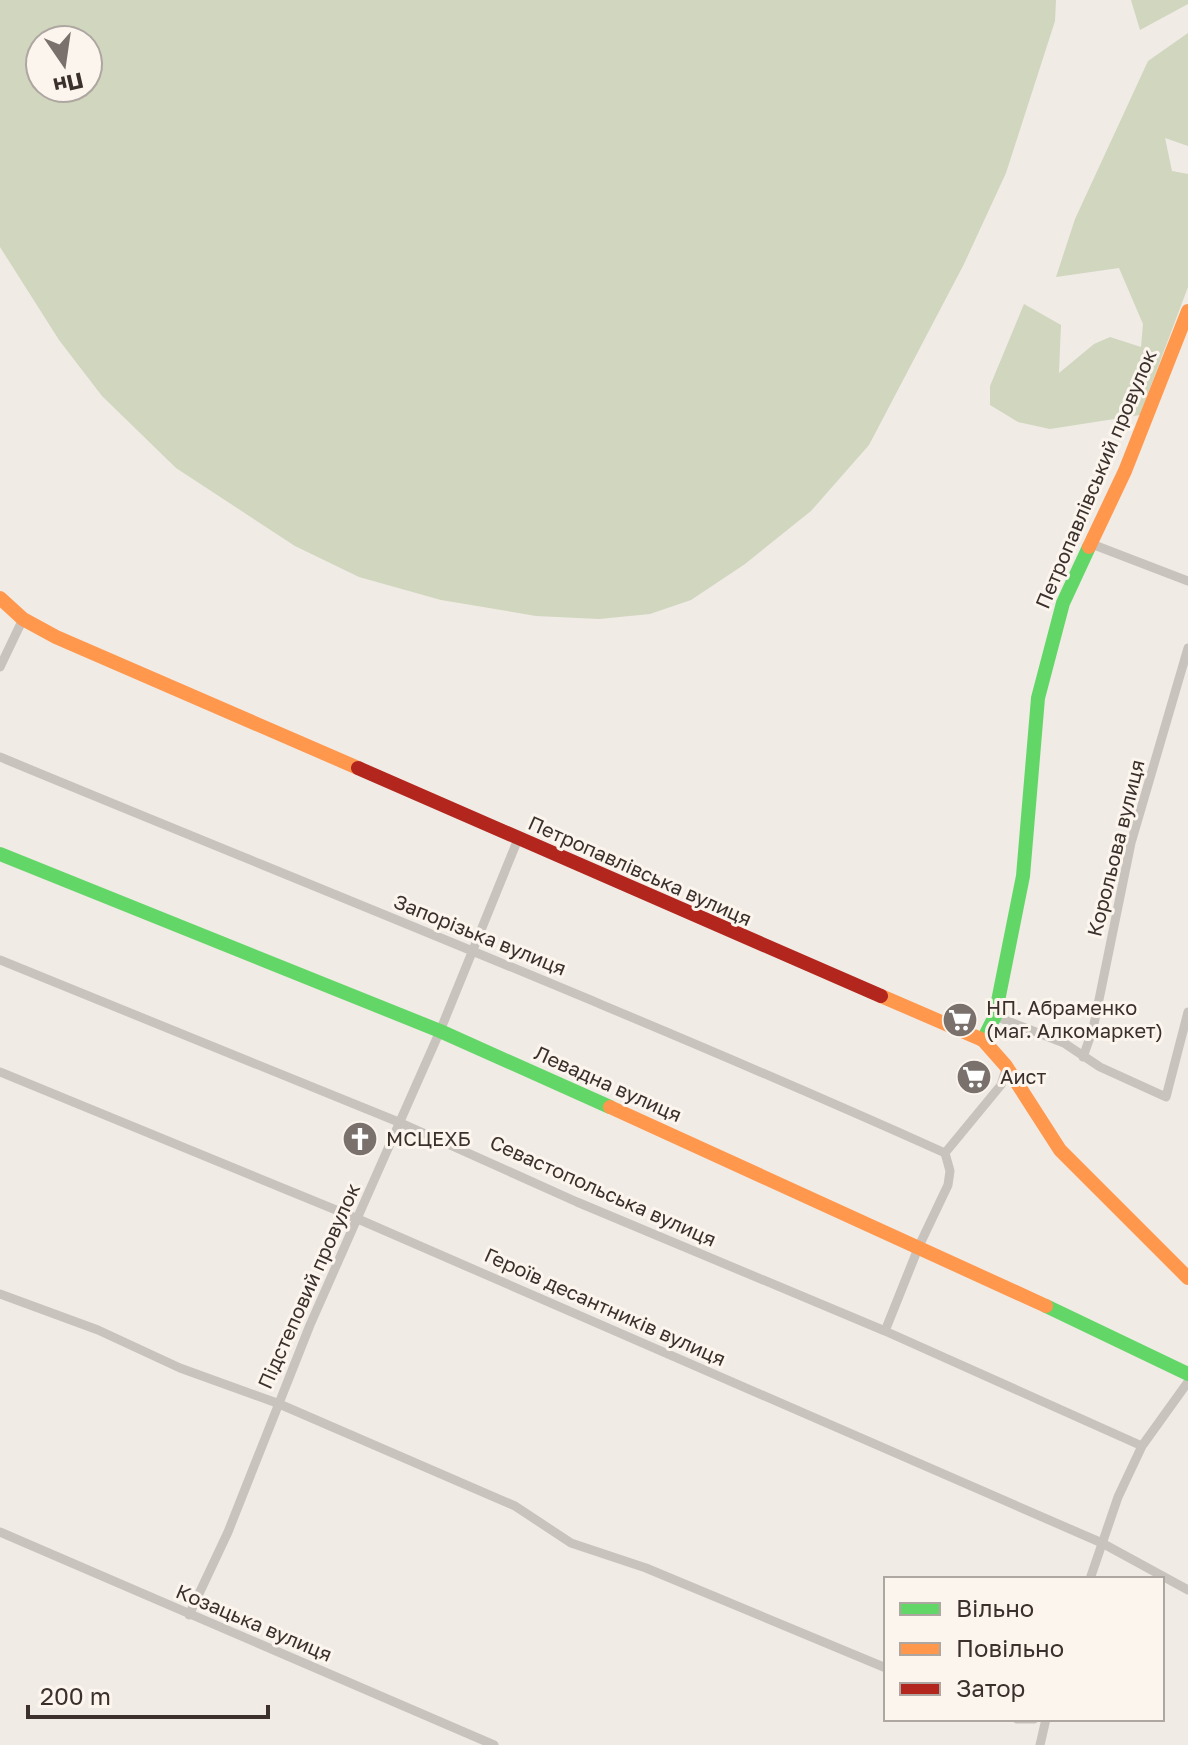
<svg xmlns="http://www.w3.org/2000/svg" width="1188" height="1745" viewBox="0 0 1188 1745" font-family="'Golos Text',sans-serif">
  <rect width="100%" height="100%" fill="#f0ebe5"/>
  <path fill="#d1d6bf" fill-rule="evenodd" d="M0,0h1056l-1,21 -49,152 -42,91 -95,181 -58,66 -66,53 -54,36 -41,14 -51,5 -63,-3 -95,-16 -82,-23 -64,-31 -119,-78 -74,-72 -43,-56 -59,-93zM88,40v48h-48v-48z
    M1131,0h57v4l-48,26z
    M1188,33v113l-23,-8 7,33 16,3v113l-48,128 -90,14 -32,-7 -28,-17v-19l34,-82 37,21 -2,48 35,-29 16,-7 31,10 2,-23 -24,-56 -63,9 19,-58 73,-158z"/>
  <g fill="none" stroke-linecap="round" stroke-linejoin="round">
    <path stroke="#c9c3be" stroke-width="9" d="M1089,543l99,38
      M0,667l23,-48
      M0,757c316,131 633,256 945,396
      M0,960l401,163 176,79 308,129 257,115
      M995,1016l69,27 36,24 66,30 22,-85
      M1083,1057l10,-28 38,-186 57,-195
      M0,1072l358,147 744,324 86,47
      M945,1153l56,-68 5,-16
      M0,1294l98,36 82,38 97,35 238,103 56,37 75,25 240,100
      M885,1331l34,-85 29,-61 2,-14 -5,-18
      M0,1532l494,213
      M1090,1579l28,-82 24,-51 46,-64
      M189,1615l39,-83 82,-207 130,-294 78,-192
      M1017,1719h17
      M1040,1745l6,-26"/>
    <path stroke="#63d668" stroke-width="14" d="M0,854l440,177 170,76
      M983,1040l12,-24 28,-140 15,-178 25,-95 26,-56
      M1046,1306l142,68"/>
    <path stroke="#ff974d" stroke-width="14" d="M1089,547l36,-76 63,-160
      M0,598l23,21 33,18 302,131
      M881,996l102,44 23,26 54,84 128,128
      M610,1107l436,199"/>
    <path stroke="#b3261e" stroke-width="14" d="M358,768l523,228"/>
  </g>
  <defs>
    <symbol id="supermarket-disc" viewBox="-11 -11 22 22"><circle r="9.5" fill="#7a716c" stroke="#fbf5ee"/><path d="M-6-5.5h2.5l.6 2H6L4.5 2H-2.5L-4.4-4H-6ZM-1.5 3.2a1.3 1.3 0 1 0 .1 0ZM3 3.2a1.3 1.3 0 1 0 .1 0Z" fill="#fff"/></symbol>
    <symbol id="church-disc" viewBox="-11 -11 22 22"><circle r="9.5" fill="#7a716c" stroke="#fbf5ee"/><path d="M-1.2-6h2.4v3.5h3.3v2.4h-3.3V6h-2.4V-.1h-3.3v-2.4h3.3Z" fill="#fff"/></symbol>
  </defs>
  <g fill-rule="evenodd">
    <use href="#supermarket-disc" x="940" y="1000" width="40" height="40"/>
    <use href="#supermarket-disc" x="954" y="1057" width="40" height="40"/>
    <use href="#church-disc" x="340" y="1119" width="40" height="40"/>
  </g>
  <g text-anchor="middle" stroke-width="6" stroke-linejoin="round" paint-order="stroke">
    <g font-size="20" fill="#3b302b" stroke="#fbf5ee">
      <text transform="translate(1096 479) rotate(-67)" y="7">Петропавлівський провулок</text>
      <text transform="translate(1116 848) rotate(-76)" y="7">Корольова вулиця</text>
      <text transform="translate(640 871) rotate(24)" y="7">Петропавлівська вулиця</text>
      <text transform="translate(480 935) rotate(22)" y="7">Запорізька вулиця</text>
      <text transform="translate(608 1084) rotate(24)" y="7">Левадна вулиця</text>
      <text transform="translate(603 1191) rotate(24)" y="7">Севастопольська вулиця</text>
      <text transform="translate(309 1286) rotate(-66)" y="7">Підстеповий провулок</text>
      <text transform="translate(605 1307) rotate(24)" y="7">Героїв десантників вулиця</text>
      <text transform="translate(254 1623) rotate(23)" y="7">Козацька вулиця</text>
    </g>
    <g font-size="20" fill="#3b302b" stroke="#fbf5ee" text-anchor="start">
      <text x="986" y="1015">НП. Абраменко<tspan x="986" dy="23">(маг. Алкомаркет)</tspan></text>
      <text x="1000" y="1084">Аист</text>
      <text x="386" y="1146">МСЦЕХБ</text>
    </g>
  </g>
  <rect x="884" y="1577" width="280" height="144" fill="#fbf5ee" stroke="#aea6a0" stroke-width="2"/>
  <rect x="900" y="1603" width="40" height="12" fill="#63d668" stroke="#aea6a0" stroke-width="2"/>
  <text x="956" y="1617" font-size="24" fill="#3b302b">Вільно</text>
  <rect x="900" y="1643" width="40" height="12" fill="#ff974d" stroke="#aea6a0" stroke-width="2"/>
  <text x="956" y="1657" font-size="24" fill="#3b302b">Повільно</text>
  <rect x="900" y="1683" width="40" height="12" fill="#b3261e" stroke="#aea6a0" stroke-width="2"/>
  <text x="956" y="1697" font-size="24" fill="#3b302b">Затор</text>
  <g transform="translate(64 64) rotate(167)"><circle r="38" fill="#fbf5ee" stroke="#aea6a0" stroke-width="2"/>
  <path d="M0-6L14 30L0 20L-14 30Z" fill="#7a716c"/>
  <text y="-12" font-size="22" font-weight="bold" text-anchor="middle" fill="#3b302b">Пн</text>
  </g>
  <path d="M28 1705v12h240v-12" fill="none" stroke="#3b302b" stroke-width="4"/>
  <text x="40" y="1705" font-size="24" fill="#3b302b" stroke="#fbf5ee" stroke-width="6" paint-order="stroke">200 m</text>
</svg>
